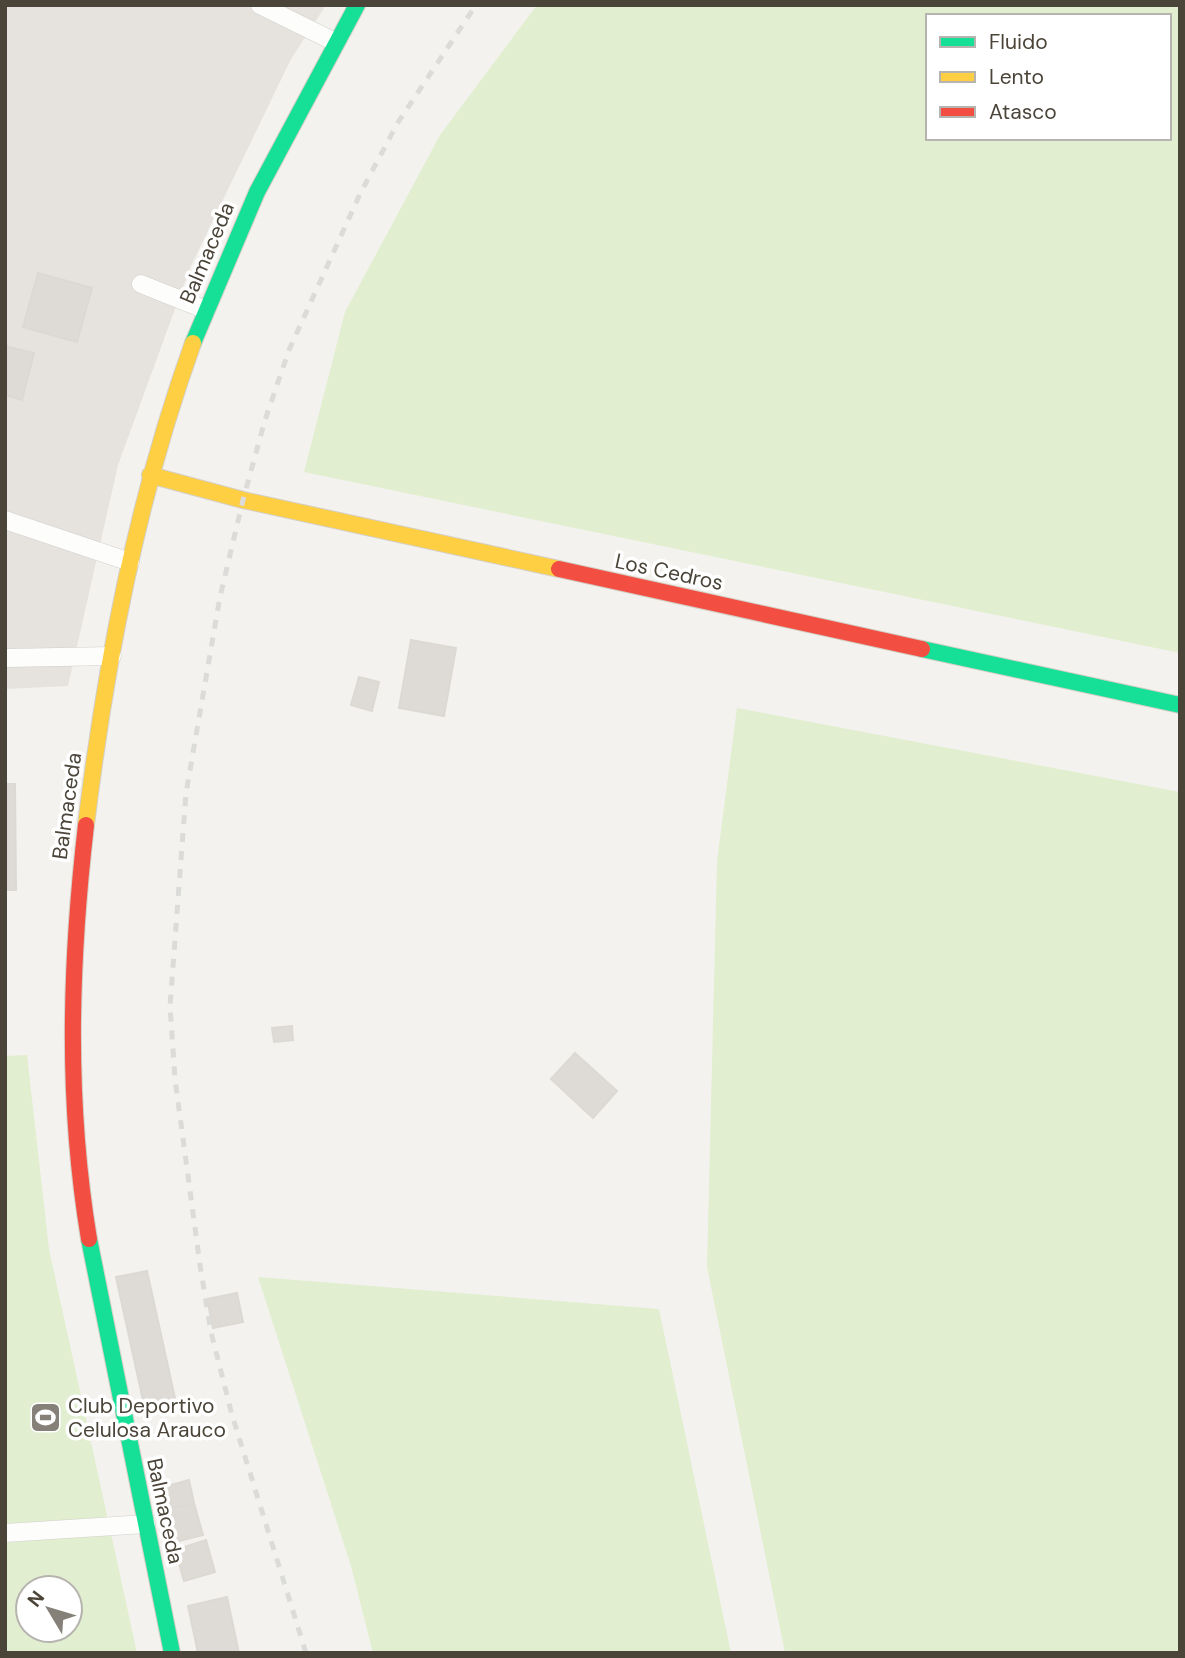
<svg xmlns="http://www.w3.org/2000/svg" width="1185" height="1658" viewBox="0 0 1185 1658" font-family="'DM Sans',sans-serif">
  <rect width="100%" height="100%" fill="#f4f2ee"/>
  <path fill="#e6e2de" d="M5,5h321l-35,54 -101,209 -72,197 -50,221 -63,3z"/>
  <path fill="#e1eecf" fill-rule="evenodd" d="M537,5h643v648l-876,-181 41,-160 95,-177zM928,16h241v122h-241z
    M737,708l443,84v861h-395l-78,-386 10,-406z
    M27,1055l22,194 88,404h-132v-597zM28,1588h42v42h-42z
    M258,1277l401,32 72,344h-358l-22,-87z"/>
  <path fill="#dedbd6" stroke="#dcd9d4" stroke-width="2" d="M38,273l54,15 -15,54 -54,-15z
    M5,346l29,7 -12,47 -17,-5z
    M411,640l45,8 -12,68 -45,-8z
    M359,677l20,5 -7,29 -21,-6z
    M5,784h10l1,106h-11z
    M292,1026l1,14 -19,2 -2,-14z
    M575,1053l42,38 -24,27 -42,-39z
    M147,1271l28,127 -31,7 -28,-128z
    M237,1293l6,29 -30,6 -6,-29z
    M189,1480l5,23 -28,7 -6,-22z
    M194,1503l9,32 -28,7 -9,-32z
    M206,1540l9,32 -31,9 -9,-31z
    M227,1597l12,56h-41l-10,-47z"/>
  <g fill="none" stroke-linecap="round" stroke-linejoin="round">
    <defs>
      <path id="lane" d="M260,5l75,37
        M141,284l65,26
        M5,520l125,42
        M5,658l107,-2
        M5,1533l141,-9"/>
      <path id="fast" d="M193,343l64,-151 100,-187
        M922,649l258,56
        M89,1239l83,414"/>
      <path id="slow" d="M150,475l93,25 316,69
        M86,825c20,-164 51,-326 107,-482"/>
      <path id="jam" d="M559,569l363,80
        M86,825c-16,139 -20,276 3,414"/>
    </defs>
    <use href="#lane" stroke="#d2d0cb" stroke-width="19"/>
    <use href="#fast" stroke="#d3cfc5" stroke-width="18"/>
    <use href="#slow" stroke="#d3cfc5" stroke-width="18"/>
    <use href="#jam" stroke="#d3cfc5" stroke-width="18"/>
    <use href="#lane" stroke="#fdfdfc" stroke-width="18"/>
    <use href="#fast" stroke="#16e098" stroke-width="16"/>
    <use href="#slow" stroke="#ffcf43" stroke-width="16"/>
    <use href="#jam" stroke="#f24e42" stroke-width="16"/>
    <path stroke="#dbdbda" stroke-width="5" stroke-dasharray="9 9" stroke-linecap="butt" d="M306,1653l-74,-238 -21,-83 -11,-67 -25,-186 -5,-73 16,-213 34,-196 23,-97 22,-80 24,-70 71,-156 37,-70 79,-119"/>
  </g>
  <defs>
    <symbol id="stadium-square" viewBox="-11 -11 22 22"><rect x="-9" y="-9" width="18" height="18" rx="4" fill="#868178" stroke="#fff"/><path d="M0-5a6.5 5 0 1 0 0 10a6.5 5 0 1 0 0-10ZM-3.5-1.8h7v3.6h-7Z" fill="#fff"/></symbol>
  </defs>
  <g fill-rule="evenodd">
    <use href="#stadium-square" x="28" y="1400" width="35" height="35"/>
  </g>
  <g text-anchor="middle" stroke-width="7" stroke-linejoin="round" paint-order="stroke">
    <g font-size="21" fill="#4b4439" stroke="#fff">
      <text transform="translate(207 253) rotate(-67)" y="7">Balmaceda</text>
      <text transform="translate(669 572) rotate(12)" y="7">Los Cedros</text>
      <text transform="translate(67 806) rotate(-82)" y="7">Balmaceda</text>
      <text transform="translate(165 1511) rotate(78)" y="7">Balmaceda</text>
    </g>
    <g font-size="21" fill="#4b4439" stroke="#fff" text-anchor="start">
      <text x="68" y="1413">Club Deportivo<tspan x="68" dy="24">Celulosa Arauco</tspan></text>
    </g>
  </g>
  <rect width="1185" height="1658" fill="none" stroke="#4b4439" stroke-width="14"/>
  <rect x="926" y="14" width="245" height="126" fill="#ffffff" stroke="#b7b4b0" stroke-width="2"/>
  <rect x="940" y="37" width="35" height="10" fill="#16e098" stroke="#b7b4b0" stroke-width="2"/>
  <text x="989" y="49" font-size="21" fill="#4b4439">Fluido</text>
  <rect x="940" y="72" width="35" height="10" fill="#ffcf43" stroke="#b7b4b0" stroke-width="2"/>
  <text x="989" y="84" font-size="21" fill="#4b4439">Lento</text>
  <rect x="940" y="107" width="35" height="10" fill="#f24e42" stroke="#b7b4b0" stroke-width="2"/>
  <text x="989" y="119" font-size="21" fill="#4b4439">Atasco</text>
  <g transform="translate(49 1609) rotate(308)"><circle r="33" fill="#ffffff" stroke="#b7b4b0" stroke-width="2"/>
  <path d="M0-5L12 26L0 18L-12 26Z" fill="#868178"/>
  <text y="-10" font-size="19" font-weight="bold" text-anchor="middle" fill="#4b4439">N</text>
  </g>
</svg>
